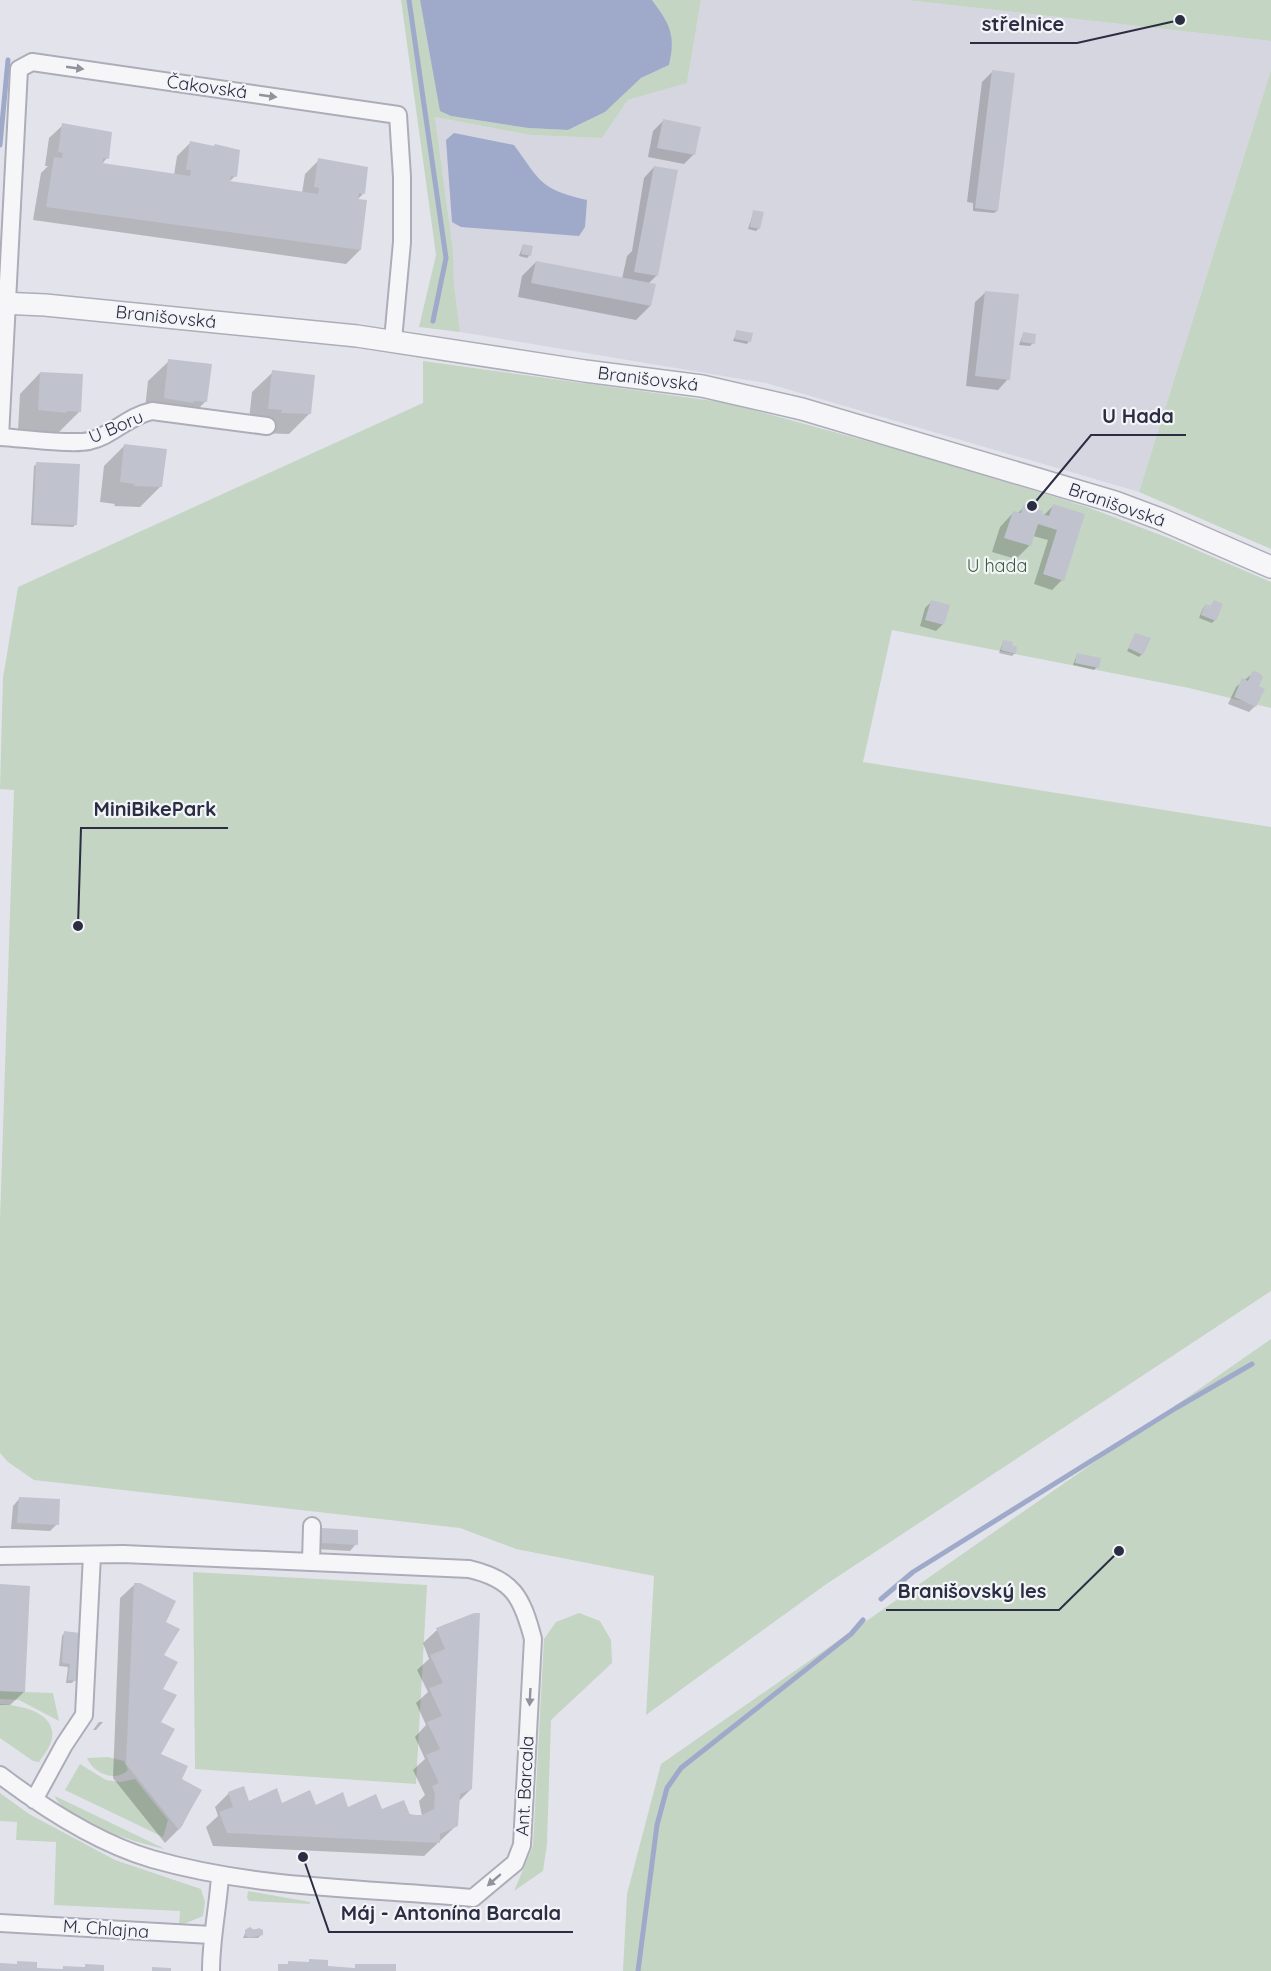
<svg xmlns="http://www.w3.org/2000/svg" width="1271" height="1971" viewBox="0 0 1271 1971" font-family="Quicksand,sans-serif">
  <rect width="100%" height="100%" fill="#e3e4eb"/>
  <path fill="#d5d6e0" d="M701,0h205l365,41v29l-132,422 -373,-109 -306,-51 -6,-48 -1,-34 -18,-133 95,18 72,3 26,-38 59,-17z"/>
  <path fill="#c4d5c4" d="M401,0h19l21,111 10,5 77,12 40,2 37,-18 36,-34 28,-13c6,-30 1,-41 -17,-65h49l-14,83 -59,17 -26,38 -72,-3 -95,-18 18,133 1,34 6,48 -41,-5 17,-72z
    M906,0h365v41z
    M1271,70v479l-132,-57z
    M423,361l305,42 215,59 147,46 81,31 100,43v126l-82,-20 -297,-58 -29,132 408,65v464l-446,294 -179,130 8,-139 -138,-27 -56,-21 -426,-48 -26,-18 -8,-9v-232l14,-431 -14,-1 3,-111 15,-91 405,-184z
    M1271,1339v632h-648l4,-77 34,-130z
    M193,1572l234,13 -11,199 -221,-15z
    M579,1613l21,8 11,19 1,23 -61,57 -4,124 -4,27 -29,20 19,-45 11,-207 12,-17z
    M0,1691l53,2 6,28 -40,-21 -19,-1z
    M0,1704c16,1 49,6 52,27 2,12 -7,22 -13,31l-6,-1 -33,-23z
    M87,1758l21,-1 16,4 4,9c-13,13 -35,3 -41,-12z
    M80,1764l26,16 14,2 15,-3 33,41 -5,17 -98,-47z
    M0,1793l29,21 86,46 86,29 4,13 -2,14 -24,10 1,-15 -126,-6 2,-63 -40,-2 1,-18 -17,-1z
    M55,1796l110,53c-23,-4 -104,-30 -110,-53z
    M248,1891l62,11v2l-61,-3 -2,-3z"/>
  <path fill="#9fa9ca" d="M420,0h232c18,24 24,35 17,65l-28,13 -36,34 -37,18 -40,-2 -77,-12 -11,-5z
    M454,133l60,12c27,37 26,44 73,55l-2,27 -6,9 -118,-9 -9,-5 -6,-82z"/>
  <path fill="#0003" d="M992,72l5,139 -3,2 -21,-2v-8l-6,-1 15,-120z
    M663,121l31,33 -10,10 -36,-7 5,-26z
    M63,125l44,33 -6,7 73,10 3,-19 14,-14 44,34 -6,6 73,11 3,-19 14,-14 44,34 -6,6 3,50 -14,14 -313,-44 8,-47 7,-7h-3l4,-28z
    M654,167l3,108 -9,9 2,22 -14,14 -118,-23 4,-21 14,-14 86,17 5,-23 5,-5 12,-73z
    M754,211l5,17 -3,3 -8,-2z
    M523,245l7,10 -3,3 -8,-2z
    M986,292l22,87 -10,11 -32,-4 9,-84z
    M737,332l12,9 -2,3 -14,-3z
    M1023,334l10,9 -3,3 -11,-1z
    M169,361l37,40 -21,21 -14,1 -27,-5 4,-37z
    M273,372l37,41 -21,21 -28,-1 -13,-4 4,-37z
    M40,373l40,38 -21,21 -15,1 -26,-3 2,-36z
    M124,446l37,40 -21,21 -26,-1 1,-2 -15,-2 4,-36z
    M37,464l39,60 -3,3 -42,-2 3,-59z
    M1054,505l29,10 -21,65 -10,10 -18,-6 14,-44 -15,-4 -4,10 -13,13 -24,-7 8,-25 13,-14 4,1 7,-7 19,9z
    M931,602l12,22 -7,7 -16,-5 5,-18z
    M1214,602l1,18 -3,3 -13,-5 4,-10 3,-3 4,2z
    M1136,635l6,19 -3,3 -12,-6z
    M1003,642l12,11 -3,3 -13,-3z
    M1077,655l20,12 -3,3 -21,-5z
    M1252,674l5,13 -2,19 -6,6 -21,-8 8,-17z
    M19,1499l38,25 -7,7 -39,-2 2,-23z
    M323,1530l33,14 -6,7 -34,-2v-13z
    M134,1585l30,37 -5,132 21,26 20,10 -18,36 -17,17 -52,-65 7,-180z
    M0,1586l24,106 -14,13h-10z
    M475,1614l-4,175 -13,13 -1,23 -33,31 -211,-10 -7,-19 12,-11 -3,-9 13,-13 15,-6 6,15 132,7 41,6 -3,-15 6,-6 -12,-25 12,-11 -10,-22 11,-12 -10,-22 12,-11 -11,-22 12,-11 -6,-16 14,-13z
    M64,1633l11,47 -3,3h-6l2,-16 -9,-1 3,-30z
    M99,1722h4l-7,8h-3z
    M258,1929l3,6 -3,3h-15l3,-7z"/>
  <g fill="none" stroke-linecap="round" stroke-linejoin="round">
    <path stroke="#9fa9ca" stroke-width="5" d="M409,0l37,258 -13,63
      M0,145l8,-85
      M881,1599l32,-27 263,-164 76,-44
      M638,1971l19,-146 10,-37 14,-20 170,-134 12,-14"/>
  </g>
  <path fill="#c0c2ce" d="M992,70l23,3 -17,138 -23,-3z
    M663,119l38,8 -6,28 -38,-7z
    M62,123l50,9 -3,27 -6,-1 -1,5 88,13 1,-6h-5l4,-29 24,5 1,-2 25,6 -3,27 -6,-1 -1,5 88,13 1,-6 -5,-1 4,-29 50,9 -3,27 -6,-1 -1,6 9,1 -6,50 -315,-43 8,-50 8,1 1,-5 -5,-1z
    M654,166l24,4 -20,106 -24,-4z
    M753,210l11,2 -4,17 -10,-2z
    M523,244l10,2 -2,10 -10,-2z
    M536,261l120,23 -5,22 -120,-23z
    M985,291l34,3 -9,86 -35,-4z
    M736,330l17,3 -2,9 -16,-3z
    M1023,332l13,2 -1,10 -14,-2z
    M168,359l44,5 -5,38 -13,-1 -1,2 -29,-5z
    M272,370l43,5 -4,39 -30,-1 1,-3 -14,-1z
    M40,372l43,2 -2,38 -14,-1 -1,2 -28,-3z
    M124,444l43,5 -5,38 -28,-1v-2l-14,-2z
    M36,462l44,2 -3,61 -44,-2z
    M1053,504l32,10 -21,67 -21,-7 14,-44 -19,-6 -7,22 -27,-8 9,-27 8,2 2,-8 20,6 -1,3 7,2z
    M931,600l19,5 -6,20 -19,-5z
    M1214,600l9,4 -7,17 -15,-6 4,-11 6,2z
    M1135,633l16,5 -8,17 -15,-7z
    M1003,640l10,2 -1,3 5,2 -1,7 -15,-4z
    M1077,653l24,5 -2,10 -24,-5z
    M1255,671l6,3 2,3 -4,9 6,3 -9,18 -22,-10 8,-19 6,3 4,-9z
    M19,1497l41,2 -1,26 -42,-2z
    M322,1528l36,2v15l-36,-2z
    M134,1583h6l36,18 -10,21 14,7 -16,26 14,7 -15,27 14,6 -16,27 14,7 -14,25 27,12 -6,13 20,11 -23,40 -53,-66z
    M0,1584l30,2 -5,106 -25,-1z
    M474,1613h6l-8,176 -12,5 -2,32 -18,8v9l-213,-10 -8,-21 14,-5 -5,-15 16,-6 5,15 28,-13 5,15 28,-13 6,15 27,-13 5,15 28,-13 6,15 22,-9 6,15h12l12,-6 1,-15 -3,-8 7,-3 -13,-28 14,-6 -13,-27 15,-6 -13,-28 14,-5 -13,-28 15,-6 -9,-21z
    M64,1631l16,2 -4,48 -8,-1 2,-16 -8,-1z
    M250,1927l4,3 5,-2 4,2v5l-14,3 -4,-3v-5z
    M309,1959l19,1v6l27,2v-4h41v7h-118v-7h10v-3l21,1z
    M17,1961l20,1v6l26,1v-3l22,1v-3l19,1v6h-104v-8l17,1z
    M152,1967l19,1v3h-19z"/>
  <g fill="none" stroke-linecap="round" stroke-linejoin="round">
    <defs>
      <path id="minor" d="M0,437l19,-368 13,-7 366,53 4,62v65l-9,98
        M0,437c20,1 72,8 89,4 23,-5 39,-25 63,-30l115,15
        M0,1556l123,-2 188,8 1,-36
        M0,1775c45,34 97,68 152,84 104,30 214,29 321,39l42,-35 7,-18 11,-206c-11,-42 -20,-60 -64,-70l-158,-7
        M34,1800l30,-55 20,-30 8,-160
        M0,1923l211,12
        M211,1971c0,-33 7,-63 9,-95"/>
      <path id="tertiary" d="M0,303l45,2 312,31 228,35 117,15 100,23 313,93 48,18 108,47"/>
    </defs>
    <use href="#minor" stroke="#acadb9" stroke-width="20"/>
    <use href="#tertiary" stroke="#acadb9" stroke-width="24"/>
    <use href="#minor" stroke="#f6f6f9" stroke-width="16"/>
    <use href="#tertiary" stroke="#f6f6f9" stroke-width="21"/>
  </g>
  <defs><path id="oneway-solid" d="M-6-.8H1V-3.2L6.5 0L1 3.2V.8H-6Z" transform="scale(1.5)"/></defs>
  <g fill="#90929e">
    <use href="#oneway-solid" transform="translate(75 68) rotate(8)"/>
    <use href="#oneway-solid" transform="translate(268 96) rotate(8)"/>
    <use href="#oneway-solid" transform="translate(530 1697) rotate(93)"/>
    <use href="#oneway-solid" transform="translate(494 1880) rotate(139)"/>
  </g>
  <g text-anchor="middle" stroke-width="4.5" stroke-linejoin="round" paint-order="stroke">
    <g font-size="18" fill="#2b2d43" stroke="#f3f4f8">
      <text transform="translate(207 87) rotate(8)" y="6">Čakovská</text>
      <text transform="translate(166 317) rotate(6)" y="6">Branišovská</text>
      <text transform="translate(648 379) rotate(7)" y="6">Branišovská</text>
      <text transform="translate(116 427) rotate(-23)" y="6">U Boru</text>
      <text transform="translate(1117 505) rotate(19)" y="6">Branišovská</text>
      <text transform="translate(525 1786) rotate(-87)" y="6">Ant. Barcala</text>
      <text transform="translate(106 1929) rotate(4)" y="6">M. Chlajna</text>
    </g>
    <g font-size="18" fill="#385f3a" stroke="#f3f4f8">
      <text x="997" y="572">U hada</text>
    </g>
  </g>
  <path fill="none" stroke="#2b2d43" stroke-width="2" d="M1180 20L1077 43H970M1032 506L1091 435H1186M78 926L81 828H228M1119 1551L1059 1610H886M303 1857L329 1932H573"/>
  <g fill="#2b2d43" stroke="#f3f4f8" stroke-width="2">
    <circle cx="1180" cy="20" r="6"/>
    <circle cx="1032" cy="506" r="6"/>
    <circle cx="78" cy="926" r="6"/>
    <circle cx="1119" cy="1551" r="6"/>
    <circle cx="303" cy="1857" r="6"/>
  </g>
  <g font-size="20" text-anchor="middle" font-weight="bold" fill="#2b2d43" stroke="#f3f4f8" stroke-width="4.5" stroke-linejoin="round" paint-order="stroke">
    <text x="1023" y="31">střelnice</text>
    <text x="1138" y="423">U Hada</text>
    <text x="155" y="816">MiniBikePark</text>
    <text x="972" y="1598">Branišovský les</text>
    <text x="451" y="1920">Máj - Antonína Barcala</text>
  </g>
</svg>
